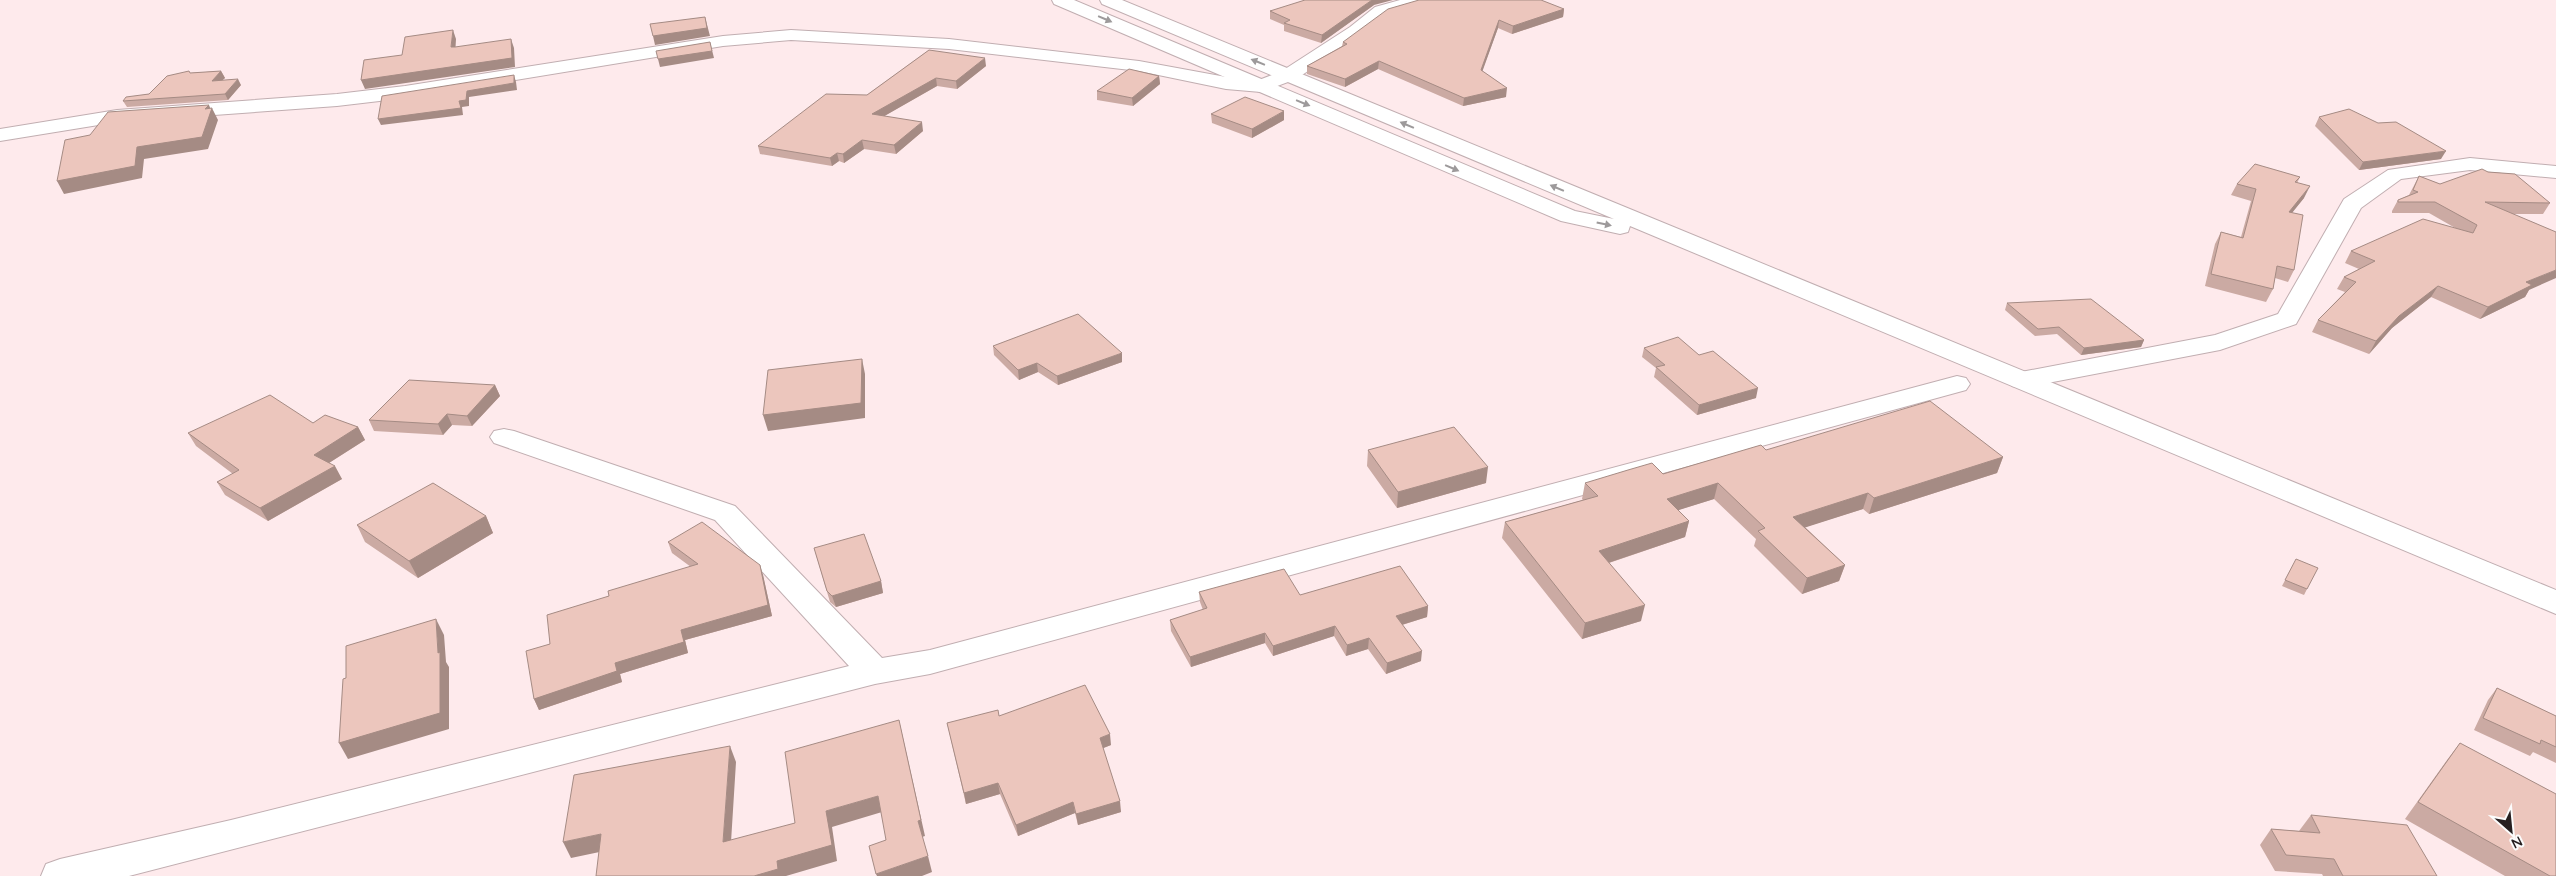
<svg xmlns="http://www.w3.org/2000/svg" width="2556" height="876" viewBox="0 0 2556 876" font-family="Quicksand,sans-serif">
  <rect width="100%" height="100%" fill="#feeaec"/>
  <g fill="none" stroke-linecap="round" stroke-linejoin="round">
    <defs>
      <path id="minor" d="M1400,0h26l-2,4 -37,11 -25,20 -66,44 -35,13 -35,-3 -87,-18 -190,-22 -158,-9 -68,6 -318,52 -68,8 -220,16 -117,19v-12l117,-19 220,-16 68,-8 318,-50 68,-6 158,9 190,22 87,16 33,3 23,-9 68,-44 25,-20z
        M2470,158l86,8v12l-86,-8 -69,9 -40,29 -65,116 -76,26 -199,38 -9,-2 -4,-6 4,-6 9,-2 194,-37 63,-21 66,-115 44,-29z
        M1957,376l9,2 4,6 -4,6 -1036,284 -55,10 -746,192h-88l5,-12 14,-5 171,-39 618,-154 -134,-146 -221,-77 -4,-6 4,-6 10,-2 10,2 221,75 147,152 48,-8z"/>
      <path id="major" d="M1052,0h22l501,211 39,8 -512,-215 -2,-4h22l1434,590v24l-926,-388 -2,6 -8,2 -59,-13 -507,-217z"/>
    </defs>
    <use href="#minor" stroke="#c1aeb1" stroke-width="2"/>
    <use href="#major" stroke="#c1aeb1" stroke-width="2"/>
    <use href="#minor" fill="#fff" fill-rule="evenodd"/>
    <use href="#major" fill="#fff" fill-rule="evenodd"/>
  </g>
  <path fill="#cbaaa3" d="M1374,5l-53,38 -37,-12v-6l-14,-6v-8z
    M1564,9l-1,8 -51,17 -14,-6 -16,43 24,26 -43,9 -85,-37 -33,18 -38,-13v-8l35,-20 1,-4z
    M929,50l57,16 -29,23 -20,-3 -53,30 39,15 -27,23 -32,-5 -20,14 -5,-2 -7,5 -72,-12 -2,-8 109,-51z
    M221,71l4,7 -3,2 19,5 -13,15 -101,7 -4,-6 26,-7 41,-21z
    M1159,76l1,8 -27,22 -36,-6v-9z
    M1211,114l73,6 -32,18 -40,-15z
    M2319,117l122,42 -82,11 -44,-44z
    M2488,172l62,31 -7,11h-31l17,76 -4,7 -45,22 -49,-22 -39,31 -23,26 -57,-22 6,-12 27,-28 -8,-3 7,-12 15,-8 -14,-6 6,-12 106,-22 -28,-16h-37v-2l6,-11 11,-5 10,-19 21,8z
    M2300,177l-3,6 7,15 -12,14 2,58 -6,12 -13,-4 -2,11 -7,13 -61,-16 10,-42 6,-12 20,5 10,-36 -20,-6 6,-11z
    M2007,303l137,37 -3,7 -60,8 -24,-21 -22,2 -30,-26z
    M993,346l129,16 -64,23 -20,-13 -19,8 -25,-25z
    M1644,348l55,7 57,43 -59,17 -43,-38 2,-9 -14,-11z
    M495,385l5,11 -28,30 -20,-1 -9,10 -69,-4 -5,-11z
    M313,423l45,4 7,13 -36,23 13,16 -74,42 -43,-26 -8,-13 16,-8 -37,-28 -8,-13z
    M1368,450l118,33 -89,25 -30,-42z
    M1766,450l237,7 -6,16 -128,41 -6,-5 -58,18 40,38 -6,16 -37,13 -48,-48 2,-7 -42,-40 -36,11 11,11 -4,16 -76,26 32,58 -59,18 -80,-101 3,-16 78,-22 -1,-1 3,-16 78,-9z
    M486,516l7,17 -75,45 -53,-36 -8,-17z
    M668,542l95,33 9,41 -87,24 3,13 -68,21 2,8 -83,28 -5,-11 16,-55 141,-77 -19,-14z
    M814,548l67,33 2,12 -47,14 -6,-5z
    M2293,565l14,24 -3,6 -22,-9z
    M1199,592l229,14 -1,11 -25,8 19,36 -35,13 -18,-25 -22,7 -12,-20 -61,20 -8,-13 -74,24 -20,-36 -1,-11 33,-10 -3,-8z
    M2497,688l59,28v47l-23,-11 -3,4 -56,-26 14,-30z
    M999,716l112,29 -8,3 18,64 -43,13 -3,-12 -57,23 -18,-42 -34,10 -19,-81z
    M2460,743l96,133h-51l-100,-57 42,-59z
    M2311,815l126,61h-114l-1,-2 -47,-3 -15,-26 11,-16 28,2z"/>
  <path fill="#a58b84" d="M1372,0h21l-19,5 -53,38 1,-8z
    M1564,9l-1,8 -51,17 1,-8z
    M705,17l5,19 -55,9 -2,-9z
    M1499,20l-1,8 -18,50 1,-8z
    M453,30l3,9 -1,17 -4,-9z
    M511,39l3,9 1,19 -150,22 -4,-9z
    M710,42l4,16 -54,9 -2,-8z
    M985,58l1,8 -29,23 -1,-8z
    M1379,61l-1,8 -33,18v-8z
    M221,71l4,7 -10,9 -3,-6z
    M514,75l2,7 1,8 -48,7v9l-7,1 1,8 -82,10 -3,-6 81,-18 8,-10z
    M1159,76l1,8 -27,22 -1,-8z
    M936,78l1,8 -63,36 -2,-8z
    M238,79l3,6 -13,15 -3,-6z
    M1507,88l-1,9 -43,9 1,-8z
    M209,105l2,5 1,-2 6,12 -10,29 -64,10 -2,19 -78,16 -7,-13 80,-34 68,-38z
    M1284,111v9l-32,18v-9z
    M922,122l1,9 -27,23 -2,-9z
    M862,140l2,9 -20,14 -1,-9z
    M2446,151l-5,8 -82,11 4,-8z
    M837,153l2,8 -7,5 -2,-8z
    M2310,186l-6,12 -20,25 5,-11z
    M2556,270v8l-27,12 -4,7 -45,22 8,-12 38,-25z
    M2438,286l-7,11 -39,31 -23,26 7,-13 23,-25z
    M2144,340l-3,7 -60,8 3,-7z
    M1122,353v9l-64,23 -1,-9z
    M862,359l3,15v44l-97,13 -5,-16z
    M1037,363l1,9 -19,8 -1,-10z
    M495,385l5,11 -28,30 -5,-10z
    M1758,388l-2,10 -59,17 2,-10z
    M447,414l5,11 -9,10 -5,-11z
    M358,427l7,13 -44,28 -7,-13z
    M2003,457l-6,16 -128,41 5,-16z
    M335,466l7,13 -74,42 -8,-13z
    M1488,467l-2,16 -89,25 1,-16z
    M1718,483l-4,16 -51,16 4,-16z
    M1868,493l-5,16 -75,24 5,-16z
    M486,516l7,17 -75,45 -9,-17z
    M1689,521l-4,16 -89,30 3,-16z
    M760,565l3,10 9,41 -87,24 3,13 -68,21 2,8 -83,28 -5,-11 81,-36z
    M1845,565l-6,16 -37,13 5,-16z
    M881,581l2,12 -47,14 -4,-11z
    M1645,605l-4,16 -59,18 3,-16z
    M1428,606l-1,11 -32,10 1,-11z
    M436,619l8,16 2,27 3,5v62l-101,30 -9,-16 99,-90z
    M1335,626l-1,10 -61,20v-10z
    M1265,633v10l-74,24 -1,-10z
    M1369,638l-1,11 -22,7 1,-11z
    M1422,651l-1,10 -35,13 1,-11z
    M899,720l26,116 -3,1 -4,-16z
    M1110,734l1,11 -10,4 -1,-11z
    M730,746l6,16 -6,96 -7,-16z
    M998,783l2,11 -34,10 -2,-11z
    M878,796l4,16 -50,15 5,34 -51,15h-32l23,-15 49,-50z
    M1120,801l1,11 -43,13 -2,-11z
    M1073,802l2,11 -57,23 -2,-11z
    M601,834l8,16 -38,8 -8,-16z
    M928,856l4,16 -10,4h-45l-1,-2z"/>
  <path fill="#ecc6bd" stroke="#a58b84" d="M1305,0h67l-50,35 -38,-12 6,-3 -20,-9z
    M1419,0h122l23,9 -51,17 -14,-6 -18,50 26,18 -43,10 -85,-37 -34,18 -38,-13 40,-22 -4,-2 45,-33z
    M705,17l2,11 -54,8 -3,-12z
    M453,30l-2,17h4l56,-8 1,19 -151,22 3,-20 38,-5 3,-18z
    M710,42l2,9 -54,8 -2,-8z
    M929,50l56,8 -29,23 -20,-3 -64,36 50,8 -28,23 -32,-5 -19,14 -6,-1 -7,5 -72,-12 68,-52 41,1z
    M1129,69l30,7 -27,22 -35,-7z
    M189,71l1,2 31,-2 -9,10 26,-2 -13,15 -102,7 3,-4 23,-3 18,-18z
    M514,75v8l-47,8 -1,9 -7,1 2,7 -83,11 4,-23z
    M1245,97l39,14 -32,18 -41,-15z
    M209,105l-4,4 7,-1 -10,29 -65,10 -2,19 -78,15 8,-41 25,-5 18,-23z
    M2349,109l29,14 18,-1 50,29 -83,11 -44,-45z
    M2255,164l45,13 -5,5 15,4 -21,26 14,3 -9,55 -17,-4 -4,23 -62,-15 10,-42 22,6 13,-49 -19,-5z
    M2482,169l6,3 27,2 35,29 -65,-1 71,30v38l-30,12 6,3 -44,22 -50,-21 -39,30 -23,25 -58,-21 38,-38 -12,-5 31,-16 -24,-10 72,-32 50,14 4,-8 -42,-23h-37v-2l20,-8 -5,-2 6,-14 21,8z
    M2091,299l53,41 -60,8 -25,-21 -21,2 -31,-26z
    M1078,314l44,39 -65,23 -20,-13 -19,7 -25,-24z
    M1678,337l21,18 14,-4 45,37 -59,17 -43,-38 9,-2 -21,-17z
    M862,359l-1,44 -98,12 5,-45z
    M409,380l86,5 -28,31 -20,-2 -9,10 -69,-4z
    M270,395l43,28 12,-8 33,12 -44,28 21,11 -75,42 -43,-26 22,-12 -51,-37z
    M1930,401l73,56 -129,41 -6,-5 -75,24 52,48 -38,13 -49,-47 7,-3 -47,-45 -51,16 22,22 -90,30 46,54 -60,18 -80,-101 93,-26 -13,-13 43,-13 24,-7 11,11 98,-29 5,5z
    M1454,427l34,40 -90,25 -30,-42z
    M433,483l53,33 -77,45 -52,-36z
    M702,522l58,43 8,40 -87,25 3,12 -69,21 2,8 -83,28 -8,-48 24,-7 -3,-29 62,-19 -1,-5 90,-27 -30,-22z
    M864,534l17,47 -49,15 -5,-5 -13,-43z
    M2296,559l22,9 -11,21 -22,-9z
    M1400,566l28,40 -32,10 26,35 -35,12 -18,-25 -22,7 -12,-19 -62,20 -8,-13 -75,24 -20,-37 37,-12 -8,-16 85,-23 16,26z
    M436,619l2,34 2,-1v61l-101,30 4,-64 3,-1v-32z
    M1085,685l25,49 -10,4 20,63 -44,13 -3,-12 -57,23 -18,-42 -34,10 -17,-70 51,-13 1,6z
    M2497,688l59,28v31l-15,-7 -1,4 -57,-26z
    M899,720l22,100 -3,1 10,35 -52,18 -7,-28 17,-6 -8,-44 -52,15 6,34 -55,16 1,8 -24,7h-158l5,-42 -38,8 11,-67 156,-29 -7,96 72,-19 -10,-71z
    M2460,743l96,51v82h-6l-132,-74z
    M2311,815l96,10 30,51h-94l-9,-17 -48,-4 -15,-26 49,4z"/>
  <defs><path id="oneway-solid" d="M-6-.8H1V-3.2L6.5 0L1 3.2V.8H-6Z" transform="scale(1.25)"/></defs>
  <g fill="#9d9a9b">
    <use href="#oneway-solid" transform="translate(1105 19) rotate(23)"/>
    <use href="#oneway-solid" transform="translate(1258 62) rotate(-158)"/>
    <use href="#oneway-solid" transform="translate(1303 103) rotate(22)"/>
    <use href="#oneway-solid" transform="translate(1407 125) rotate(-157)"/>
    <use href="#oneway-solid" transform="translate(1452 168) rotate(23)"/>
    <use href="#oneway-solid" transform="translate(1557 188) rotate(-157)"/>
    <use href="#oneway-solid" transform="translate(1604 224) rotate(12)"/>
  </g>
  <g transform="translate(2511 831) rotate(153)" stroke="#fcfcfc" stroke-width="4" paint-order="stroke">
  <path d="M0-4L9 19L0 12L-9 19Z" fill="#261f20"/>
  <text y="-8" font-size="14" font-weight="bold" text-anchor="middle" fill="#261f20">N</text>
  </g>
</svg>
